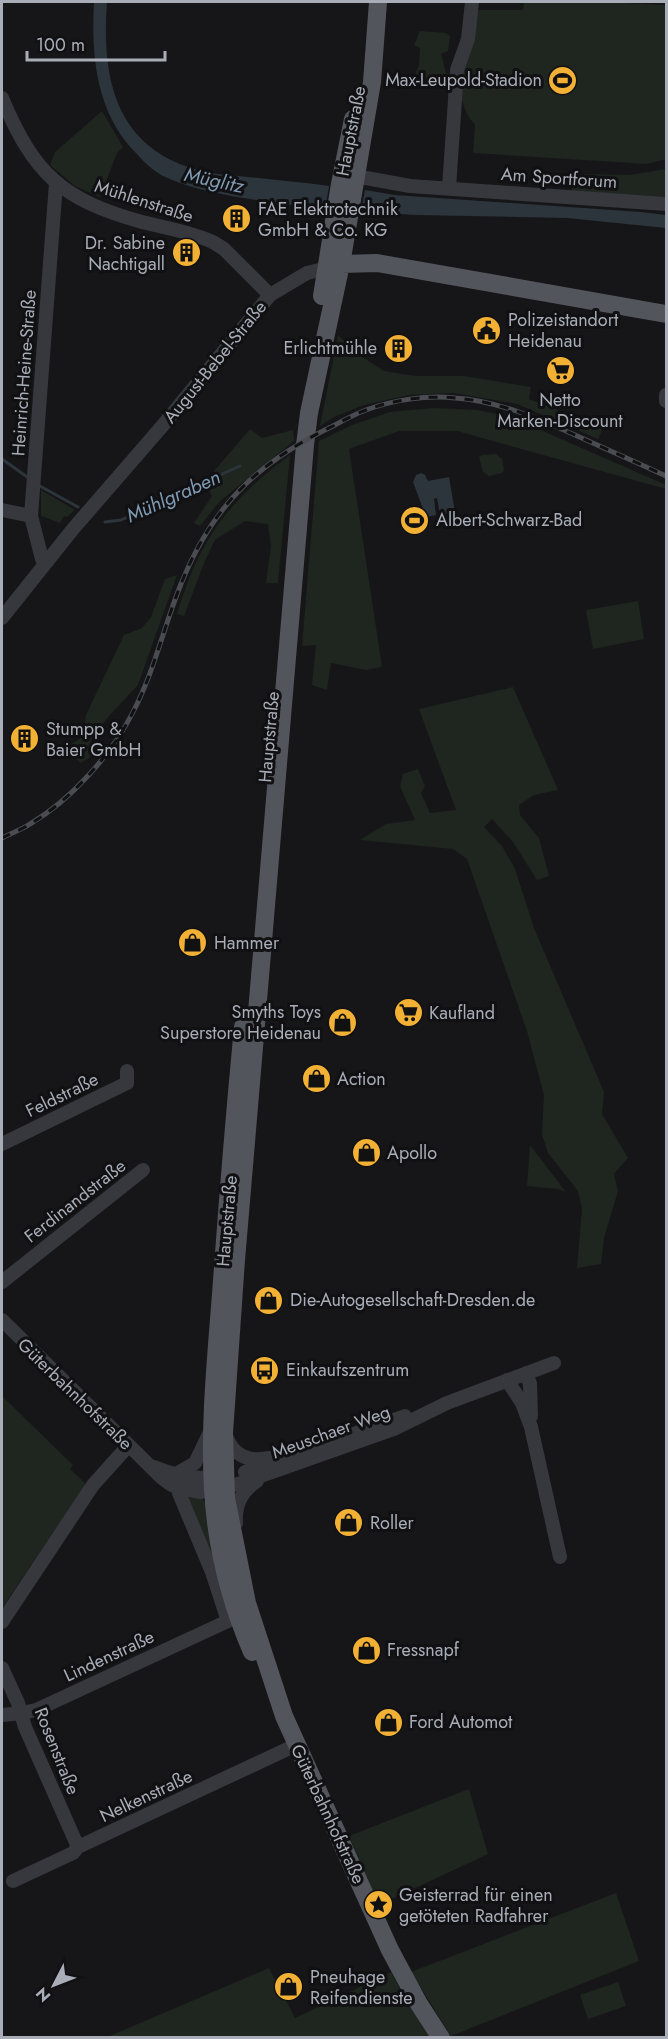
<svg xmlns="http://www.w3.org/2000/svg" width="668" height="2039" viewBox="0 0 668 2039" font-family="Jost,sans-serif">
  <rect width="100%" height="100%" fill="#161618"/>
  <path fill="#1e261f" d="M524,2h81l61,3v154l-19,5 -174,-11 2,-28c-10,-11 -14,-24 -15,-39l15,-76h48z
    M420,31l26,2 4,3 -2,15 -7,3 5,19 3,3 -3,7 -23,-1 -9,-4 5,-13 1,-17 -6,-3z
    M102,111l21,36 -6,6 -17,44 -25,-11 -25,-21 5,-13z
    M666,169v28l-94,-6 2,-17 56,1z
    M338,335l18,18 28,18 31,5h49l67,11 -2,12 74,29 -5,11 -81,-35 -63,-11 -45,2 -45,10 -30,12 -14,9z
    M434,408l43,2 34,7 155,68v4l-209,-58h-58l-50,18 33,218 -16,3 -35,-7 -4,27 -15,-5 4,-40 -14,1 17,-205 33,-16 38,-13z
    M250,429l12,9 31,-8 1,11 -75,61 -19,24 -6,-3 18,-27 -8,-13z
    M496,454l6,5 2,11 -2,3 -13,3 -6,-4 -4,-15 3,-2z
    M290,455l-12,128h-12l5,-37 -3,-22 -23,-3 -30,19 -11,23 -20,53 -7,-2c22,-74 51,-113 113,-159z
    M41,490l34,20 -8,7 -3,-1 -4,7 -19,-7z
    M177,575l-39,110 -29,31 -18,23 -1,18 -9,6 -12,-10 -2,-6 16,-10 3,-22 38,-80 18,-7 9,-11 14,-38z
    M638,601l6,38 -51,10 -7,-39z
    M513,687l45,103 -24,5 -15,10 1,10 19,23 10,38 -12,4 -24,-38 -21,-23 -8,8 18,19 13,23 19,59 70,164 -2,22 26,44 -14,16 4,17 -14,47 -3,26 -24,4 5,-59 -4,-18 -30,-38 -6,-19 2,-39 -17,-64 -60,-172 -14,-10 -93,-9 26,-16 29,-4 -15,-34 3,-12 15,-5 7,17 -4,7 9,20 26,-3 -37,-101z
    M530,1145l36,47 -8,-3 -31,-3z
    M2,1396l71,69 -3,4 16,15 -84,124z
    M185,1494l16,3 9,12 20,97z
    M469,1789l19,65 -109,51 -30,-69z
    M616,1893l23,68 -188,75 -40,-64z
    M269,1968l26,50 96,-46 12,23 30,43h-328z
    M618,1982l8,24 -38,13 -8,-24z"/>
  <path fill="#2c353c" d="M94,2h13c-6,80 10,150 99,170 10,3 21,2 32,4 30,3 60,6 91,10l-4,24c-51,-9 -115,-12 -162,-34 -11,-6 -20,-15 -28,-24 -39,-40 -44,-97 -41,-150z
    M365,190l30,5 246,17 25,3v13l-99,-10 -151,-3 -55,-3z
    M421,473l4,2 3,6 21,-4 6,35 -15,3 -3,-17 -3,1 2,16 -10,2 -13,-35 3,-7z"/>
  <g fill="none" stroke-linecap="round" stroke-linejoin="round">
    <path stroke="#2c353c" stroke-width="3" d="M2,459l28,20
      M38,485l40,22
      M105,522l16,-2 119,-54"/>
    <path stroke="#37383d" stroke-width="14" d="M2,98c32,76 60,102 140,124 24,6 49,10 71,20l11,7 46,46
      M355,176l55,10 256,18
      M449,188l8,-118 11,-31 4,-37
      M666,395v6
      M2,510l29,6
      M47,562l-5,-3 -11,-43 25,-333
      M2,618l71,-89 91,-105 106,-129 37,-22 20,-5
      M2,1144l125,-61v-12
      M2,1282l141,-112
      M2,1320l160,158 8,6 9,4 22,4 37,-8 156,-55 53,-26 107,-40
      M526,1373l4,11 1,32
      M507,1380l15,23 9,24 29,130
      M226,1436c8,21 23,26 44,22
      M154,1467c21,9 44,13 66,10
      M245,1472l160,-56
      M176,1474l19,-11 15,-31
      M236,1523c-1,-19 5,-31 21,-42
      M2,1622l91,-137 35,-39
      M2,1668l16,35 7,24 53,120
      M2,1715l20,-2 14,-3 192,-89 -16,-49 -33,-79v-5
      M13,1881l60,-28 5,-6 218,-102"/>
    <path stroke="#53555c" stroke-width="18" d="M378,2l-6,80 -31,182 -32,149 -4,32 -69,815 -12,173 2,65 21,105 37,113 106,234 29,54 22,34
      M331,266l10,-2 36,-1 289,51
      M322,296l18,-112 13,-65
      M243,1027c-8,84 -15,169 -21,254 -5,69 -13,139 -9,208 3,56 17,112 39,163"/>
    <defs>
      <path id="rail" d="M2,838c9,-5 19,-8 28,-14 41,-24 82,-70 103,-112 21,-40 31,-86 48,-128 31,-78 77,-122 152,-158 11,-6 22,-12 33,-16 27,-10 60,-15 89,-12 43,3 82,20 120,37 31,14 61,27 91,41"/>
    </defs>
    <use href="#rail" stroke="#4a4c52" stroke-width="5"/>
    <use href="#rail" stroke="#111113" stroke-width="3" stroke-dasharray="9" stroke-linecap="butt"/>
  </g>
  <defs>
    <symbol id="stadium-disc" viewBox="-11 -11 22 22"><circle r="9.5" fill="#f2b134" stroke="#111113"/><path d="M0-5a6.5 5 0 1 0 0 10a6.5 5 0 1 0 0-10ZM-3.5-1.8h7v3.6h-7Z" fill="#111"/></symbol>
    <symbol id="building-disc" viewBox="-11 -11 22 22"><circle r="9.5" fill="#f2b134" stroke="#111113"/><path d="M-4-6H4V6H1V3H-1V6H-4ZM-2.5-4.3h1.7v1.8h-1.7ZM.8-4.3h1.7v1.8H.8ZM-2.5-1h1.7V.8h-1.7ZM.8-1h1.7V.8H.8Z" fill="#111"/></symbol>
    <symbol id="civic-disc" viewBox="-11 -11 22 22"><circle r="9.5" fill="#f2b134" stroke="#111113"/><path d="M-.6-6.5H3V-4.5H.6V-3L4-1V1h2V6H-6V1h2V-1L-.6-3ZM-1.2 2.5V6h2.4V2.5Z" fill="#111"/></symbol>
    <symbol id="supermarket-disc" viewBox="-11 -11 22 22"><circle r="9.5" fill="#f2b134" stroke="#111113"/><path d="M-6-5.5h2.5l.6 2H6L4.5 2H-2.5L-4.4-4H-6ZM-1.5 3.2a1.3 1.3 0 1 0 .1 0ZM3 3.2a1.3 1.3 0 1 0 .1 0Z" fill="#111"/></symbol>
    <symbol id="shop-disc" viewBox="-11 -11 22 22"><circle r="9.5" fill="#f2b134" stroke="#111113"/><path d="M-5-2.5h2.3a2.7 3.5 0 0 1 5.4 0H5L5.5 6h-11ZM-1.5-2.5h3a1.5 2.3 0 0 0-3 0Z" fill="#111"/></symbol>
    <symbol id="bus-disc" viewBox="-11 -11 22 22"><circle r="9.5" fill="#f2b134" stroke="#111113"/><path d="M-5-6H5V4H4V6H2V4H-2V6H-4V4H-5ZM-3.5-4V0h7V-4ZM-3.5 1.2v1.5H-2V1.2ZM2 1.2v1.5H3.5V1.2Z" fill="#111"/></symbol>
    <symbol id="sight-disc" viewBox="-11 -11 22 22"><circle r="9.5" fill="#f2b134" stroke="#111113"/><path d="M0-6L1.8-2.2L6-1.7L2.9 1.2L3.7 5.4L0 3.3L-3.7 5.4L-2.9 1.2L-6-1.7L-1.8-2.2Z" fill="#111"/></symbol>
  </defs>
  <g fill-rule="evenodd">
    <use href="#stadium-disc" x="546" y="64" width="33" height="33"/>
    <use href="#building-disc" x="220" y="202" width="33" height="33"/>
    <use href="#building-disc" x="170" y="236" width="33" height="33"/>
    <use href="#civic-disc" x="470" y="314" width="33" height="33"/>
    <use href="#building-disc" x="382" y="332" width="33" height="33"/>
    <use href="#supermarket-disc" x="544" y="354" width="33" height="33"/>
    <use href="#stadium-disc" x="398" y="504" width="33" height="33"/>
    <use href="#building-disc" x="8" y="722" width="33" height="33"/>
    <use href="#shop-disc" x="176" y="926" width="33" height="33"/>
    <use href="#supermarket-disc" x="392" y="996" width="33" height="33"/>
    <use href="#shop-disc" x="326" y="1006" width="33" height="33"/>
    <use href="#shop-disc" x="300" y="1062" width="33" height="33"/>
    <use href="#shop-disc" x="350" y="1136" width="33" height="33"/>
    <use href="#shop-disc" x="252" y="1284" width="33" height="33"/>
    <use href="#bus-disc" x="248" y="1354" width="33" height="33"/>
    <use href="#shop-disc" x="332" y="1506" width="33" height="33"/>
    <use href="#shop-disc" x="350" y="1634" width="33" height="33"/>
    <use href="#shop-disc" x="372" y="1706" width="33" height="33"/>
    <use href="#sight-disc" x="362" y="1888" width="33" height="33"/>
    <use href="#shop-disc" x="272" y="1970" width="33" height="33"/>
  </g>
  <g text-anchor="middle" stroke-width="6" stroke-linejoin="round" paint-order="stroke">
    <g font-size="18" fill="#a8adb8" stroke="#111113" text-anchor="start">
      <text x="542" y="86" text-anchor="end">Max-Leupold-Stadion</text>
      <text x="258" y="215">FAE Elektrotechnik<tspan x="258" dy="21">GmbH &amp; Co. KG</tspan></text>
      <text x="165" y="249" text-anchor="end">Dr. Sabine<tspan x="165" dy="21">Nachtigall</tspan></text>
      <text x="508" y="326">Polizeistandort<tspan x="508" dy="21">Heidenau</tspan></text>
      <text x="377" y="354" text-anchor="end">Erlichtmühle</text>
      <text x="560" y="406" text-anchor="middle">Netto<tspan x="560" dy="21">Marken-Discount</tspan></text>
      <text x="436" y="526">Albert-Schwarz-Bad</text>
      <text x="46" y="735">Stumpp &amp;<tspan x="46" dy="21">Baier GmbH</tspan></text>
      <text x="214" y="949">Hammer</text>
      <text x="321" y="1018" text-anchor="end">Smyths Toys<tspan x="321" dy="21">Superstore Heidenau</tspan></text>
      <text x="429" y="1019">Kaufland</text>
      <text x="337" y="1085">Action</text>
      <text x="387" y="1159">Apollo</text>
      <text x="290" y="1306">Die-Autogesellschaft-Dresden.de</text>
      <text x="286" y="1376">Einkaufszentrum</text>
      <text x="370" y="1529">Roller</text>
      <text x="387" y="1656">Fressnapf</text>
      <text x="409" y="1728">Ford Automot</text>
      <text x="399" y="1901">Geisterrad für einen<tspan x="399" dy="21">getöteten Radfahrer</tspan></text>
      <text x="310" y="1983">Pneuhage<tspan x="310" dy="21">Reifendienste</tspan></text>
    </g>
    <g font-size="18" fill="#a8adb8" stroke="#111113">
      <text transform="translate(351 131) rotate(-79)" y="6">Hauptstraße</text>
      <text transform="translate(559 178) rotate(4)" y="6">Am Sportforum</text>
      <text transform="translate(144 201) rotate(18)" y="6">Mühlenstraße</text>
      <text transform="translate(215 362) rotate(-51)" y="6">August-Bebel-Straße</text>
      <text transform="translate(24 373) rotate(-86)" y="6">Heinrich-Heine-Straße</text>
      <text transform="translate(269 737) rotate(-85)" y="6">Hauptstraße</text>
      <text transform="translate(62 1095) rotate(-26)" y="6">Feldstraße</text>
      <text transform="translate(75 1201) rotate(-38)" y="6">Ferdinandstraße</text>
      <text transform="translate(227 1221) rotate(-85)" y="6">Hauptstraße</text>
      <text transform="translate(75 1394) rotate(44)" y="6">Güterbahnhofstraße</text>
      <text transform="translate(331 1432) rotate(-20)" y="6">Meuschaer Weg</text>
      <text transform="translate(109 1656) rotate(-25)" y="6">Lindenstraße</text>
      <text transform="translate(57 1751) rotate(68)" y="6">Rosenstraße</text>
      <text transform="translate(146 1796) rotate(-25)" y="6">Nelkenstraße</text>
      <text transform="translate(328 1814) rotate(65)" y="6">Güterbahnhofstraße</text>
    </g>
    <g font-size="20" font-style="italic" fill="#7f9bb3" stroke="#111113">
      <text transform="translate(214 180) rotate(12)" y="7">Müglitz</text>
      <text transform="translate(173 496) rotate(-24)" y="7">Mühlgraben</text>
    </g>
  </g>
  <rect width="668" height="2039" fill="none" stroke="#a8adb8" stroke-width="6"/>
  <g transform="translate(54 1985) rotate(228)" stroke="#111113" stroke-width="4.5" paint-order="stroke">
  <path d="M0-4.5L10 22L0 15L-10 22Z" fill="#a8adb8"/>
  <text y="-9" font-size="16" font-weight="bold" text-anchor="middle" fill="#a8adb8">N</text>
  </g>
  <path d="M27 51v9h138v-9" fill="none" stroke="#a8adb8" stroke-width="3"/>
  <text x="36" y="51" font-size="18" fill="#a8adb8" stroke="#111113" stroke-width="4.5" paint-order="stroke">100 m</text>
</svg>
